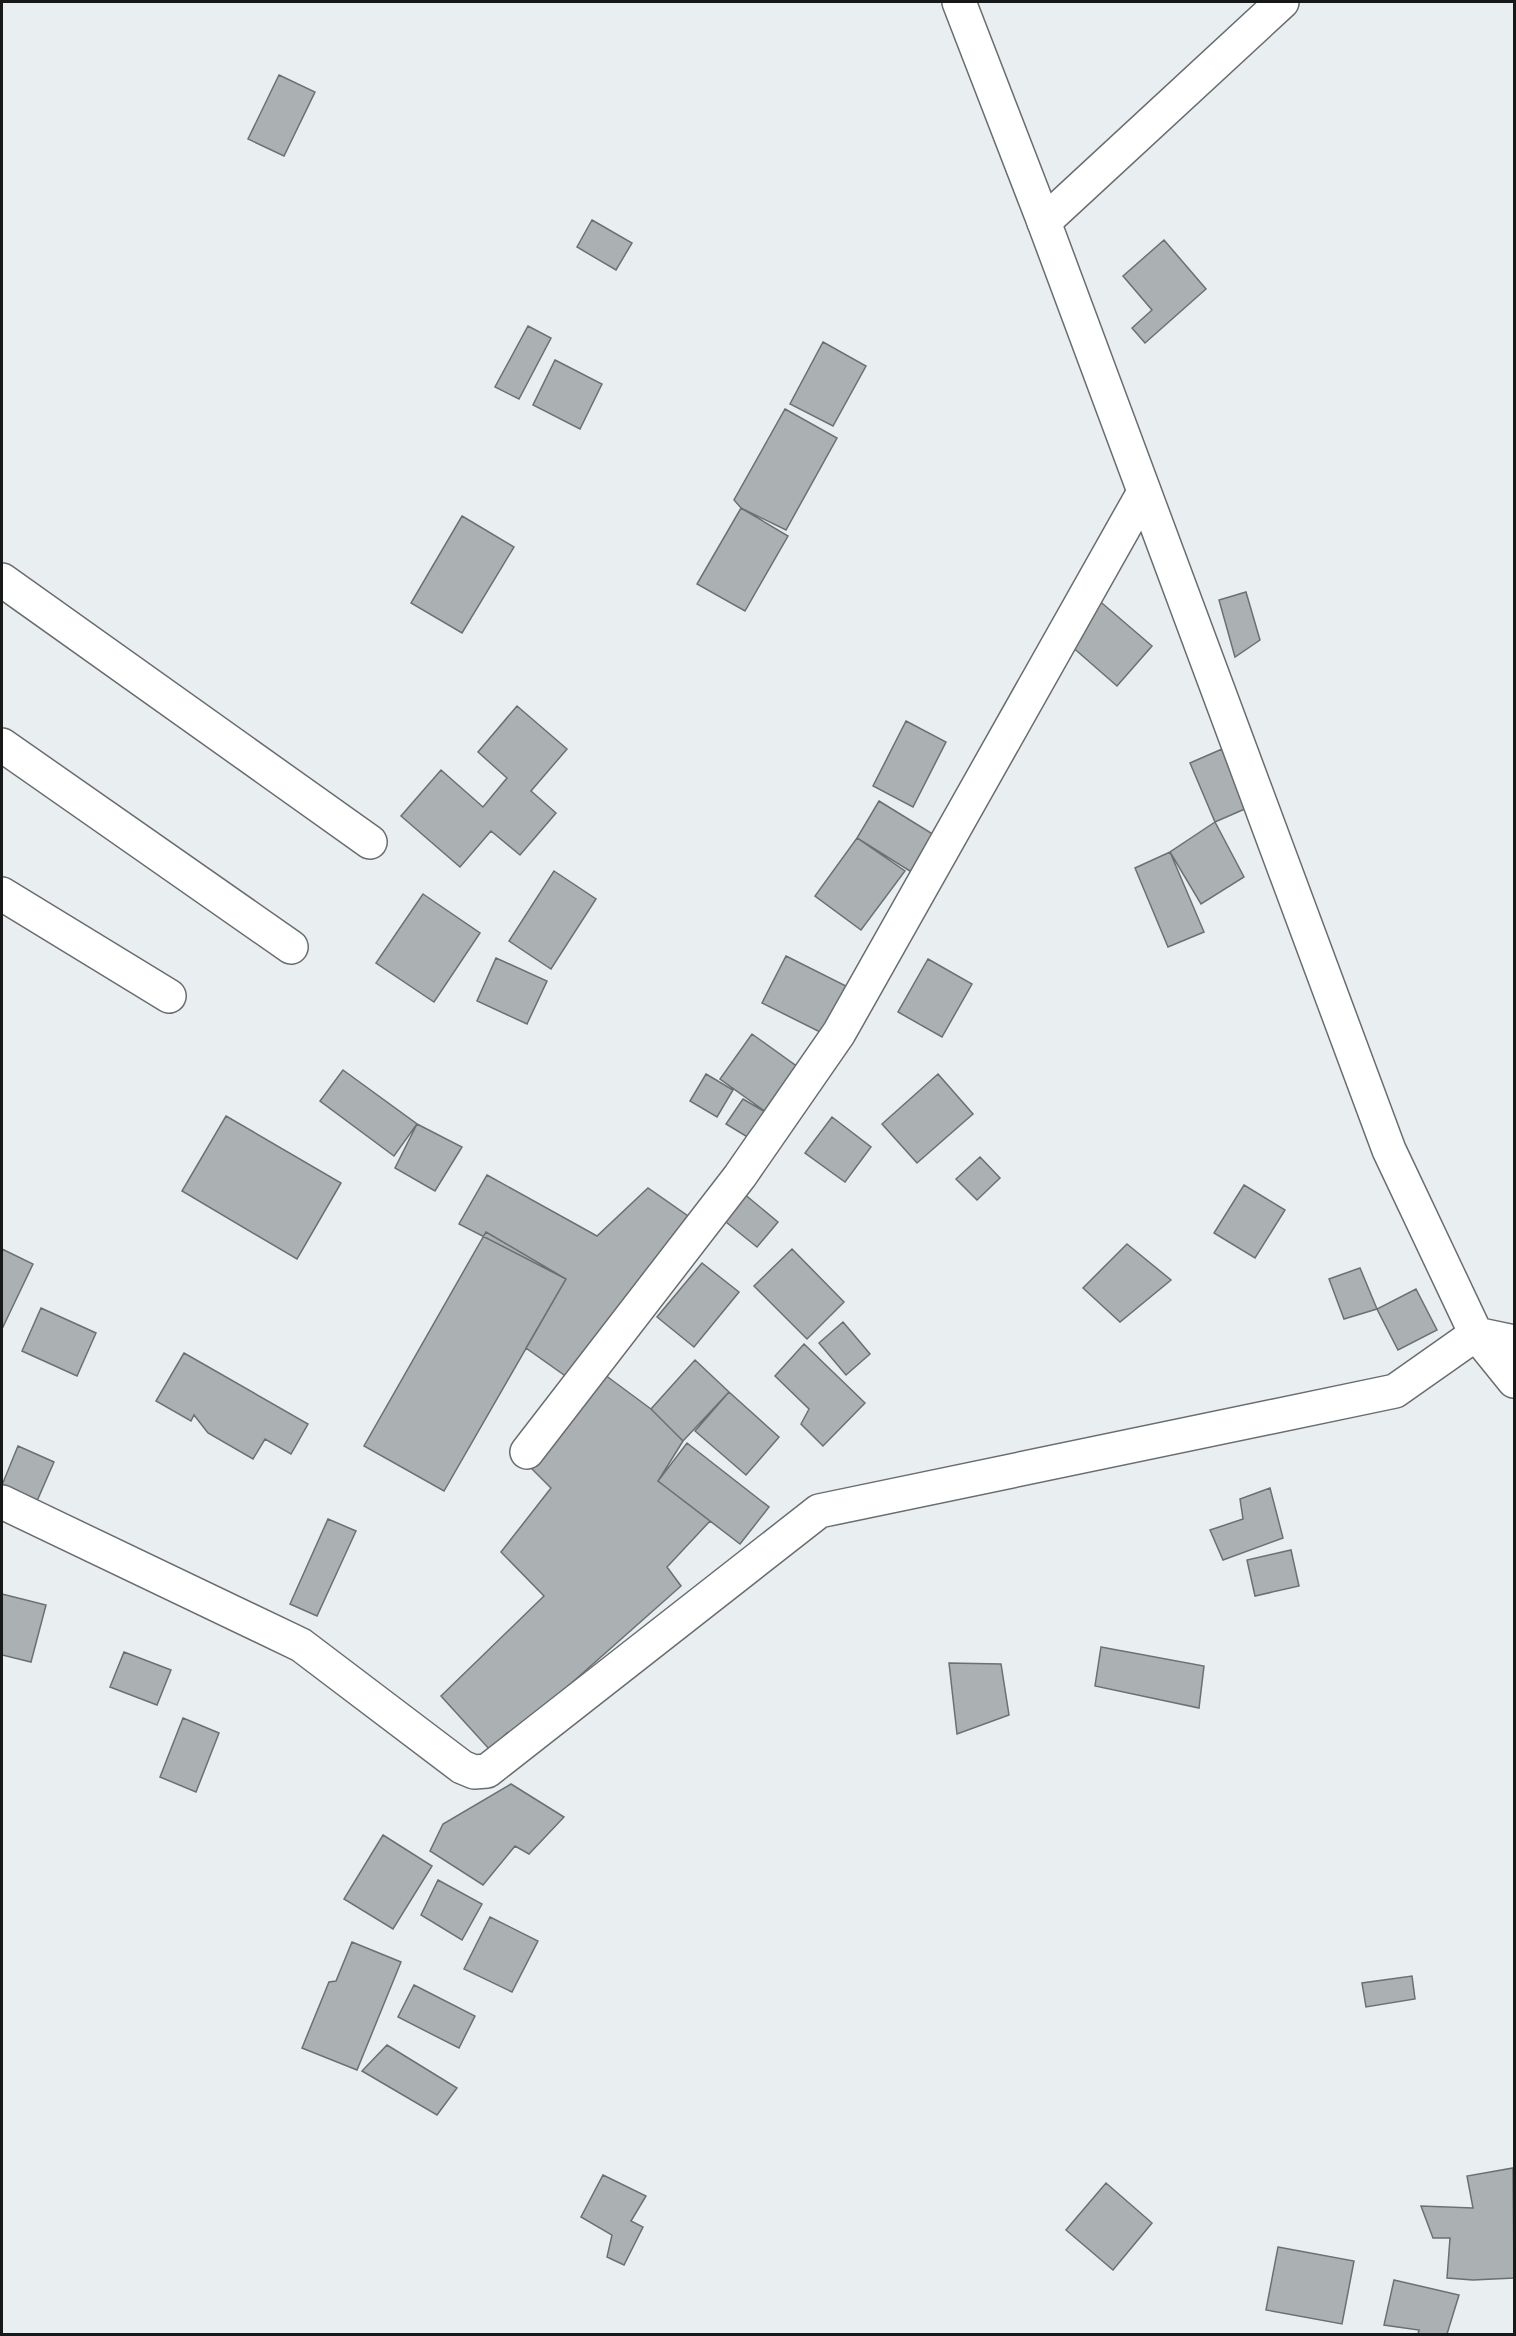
<svg xmlns="http://www.w3.org/2000/svg" width="1516" height="2336" viewBox="0 0 1516 2336" font-family="'IBM Plex Sans',sans-serif">
  <rect width="100%" height="100%" fill="#e9eef0"/>
  <path fill="#abb0b2" stroke="#6b7072" stroke-width="1.5" d="M279,75l36,17 -31,64 -36,-17z
    M592,220l40,23 -16,27 -39,-23z
    M1164,240l42,49 -61,54 -13,-15 20,-18 -29,-34z
    M528,326l23,12 -32,61 -24,-12z
    M823,342l43,24 -33,60 -43,-22z
    M555,360l47,24 -22,45 -47,-24z
    M785,409l52,29 -51,92 -45,-22 -7,-8z
    M741,508l47,28 -43,75 -48,-27z
    M462,516l52,31 -52,86 -51,-30z
    M1246,592l14,48 -25,17 -16,-57z
    M1096,598l56,48 -35,40 -55,-48z
    M517,706l50,43 -36,42 25,22 -36,42 -29,-24 -31,36 -59,-51 40,-46 42,37 24,-29 -29,-26z
    M906,721l40,21 -33,65 -40,-21z
    M1222,749l25,59 -32,14 -25,-59z
    M879,801l65,40 -23,37 -64,-40z
    M1215,822l29,55 -43,27 -31,-52z
    M857,838l48,33 -44,59 -46,-34z
    M1170,852l34,80 -36,15 -33,-79z
    M554,871l42,28 -45,70 -42,-28z
    M423,894l57,39 -46,69 -58,-39z
    M786,956l60,30 -24,47 -60,-30z
    M496,958l51,23 -20,43 -50,-23z
    M928,959l44,25 -30,53 -44,-25z
    M752,1034l50,36 -32,45 -50,-36z
    M343,1070l74,54 -23,32 -74,-55z
    M706,1074l27,16 -16,27 -27,-16z
    M938,1074l35,40 -56,49 -35,-39z
    M743,1099l27,16 -16,26 -28,-17z
    M226,1116l115,67 -44,76 -115,-68z
    M832,1117l39,30 -26,35 -40,-29z
    M417,1124l45,23 -27,44 -40,-23z
    M980,1157l20,21 -23,22 -21,-21z
    M487,1175l110,61 51,-48 50,35 -124,159 -48,-34 40,-69 -107,-55z
    M1244,1185l41,25 -30,48 -41,-25z
    M737,1188l41,34 -21,25 -41,-33z
    M486,1232l80,47 -122,212 -80,-45z
    M1127,1244l44,36 -51,42 -37,-34z
    M2,1249l31,15 -31,65z
    M792,1249l52,53 -37,37 -53,-53z
    M702,1263l37,29 -45,55 -37,-30z
    M1360,1268l17,41 -33,10 -15,-40z
    M1416,1289l21,41 -39,20 -21,-41z
    M41,1308l55,25 -19,43 -55,-25z
    M843,1322l27,32 -24,21 -27,-32z
    M804,1344l61,59 -42,43 -22,-22 8,-15 -34,-33z
    M184,1353l124,71 -17,30 -26,-15 -12,20 -45,-26 -14,-18 -3,6 -35,-20z
    M695,1360l34,32 -46,49 -32,-32z
    M601,1372l50,37 32,32 -25,40 52,40 -43,46 14,19 -158,140 -16,7 -17,17 -49,-54 103,-100 -43,-44 50,-64 -21,-21z
    M729,1392l50,45 -33,38 -51,-44z
    M687,1443l82,64 -29,37 -82,-63z
    M18,1446l36,16 -17,39 -35,-16z
    M1270,1488l13,50 -60,22 -13,-30 33,-11 -3,-20z
    M328,1519l28,12 -39,85 -27,-12z
    M1291,1550l8,36 -44,10 -8,-36z
    M2,1594l44,11 -15,57 -29,-7z
    M1101,1647l103,19 -5,42 -104,-22z
    M124,1652l47,18 -14,35 -47,-18z
    M949,1663l52,1 8,51 -52,19z
    M183,1718l36,15 -23,59 -36,-15z
    M511,1784l53,33 -35,37 -14,-8 -32,39 -53,-34 13,-27z
    M383,1835l49,31 -39,63 -49,-30z
    M438,1880l44,24 -20,36 -41,-25z
    M490,1917l48,24 -26,51 -48,-23z
    M352,1942l49,20 -44,108 -55,-22 27,-66 7,-1z
    M1412,1976l3,23 -49,8 -4,-24z
    M414,1985l61,31 -16,32 -61,-31z
    M387,2045l70,43 -20,27 -75,-44z
    M1513,2168l1,110 -41,2 -26,-2 3,-40h-17l-12,-32 52,2 -6,-32z
    M603,2175l43,21 -15,25 12,6 -19,38 -17,-8 5,-22 -31,-18z
    M1106,2183l46,40 -39,47 -47,-40z
    M1278,2247l76,14 -12,63 -76,-14z
    M1394,2280l65,15 -12,39h-29l1,-4 -35,-5z"/>
  <g fill="none" stroke-linecap="round" stroke-linejoin="round">
    <defs>
      <path id="minor" d="M1044,222l238,-220
        M2,580l368,262
        M2,745l289,202
        M2,894l167,102
        M527,1452l213,-276 99,-143 305,-541
        M2,1502l299,143 161,122 12,5 13,-1 332,-260 576,-120 81,-57 38,47"/>
      <path id="tertiary" d="M959,2l85,220 345,928 87,184 38,8"/>
    </defs>
    <use href="#minor" stroke="#696d6f" stroke-width="36"/>
    <use href="#tertiary" stroke="#696d6f" stroke-width="36"/>
    <use href="#minor" stroke="#fff" stroke-width="33"/>
    <use href="#tertiary" stroke="#fff" stroke-width="33"/>
  </g>
  <rect width="1516" height="2336" fill="none" stroke="#171919" stroke-width="6"/>
</svg>
